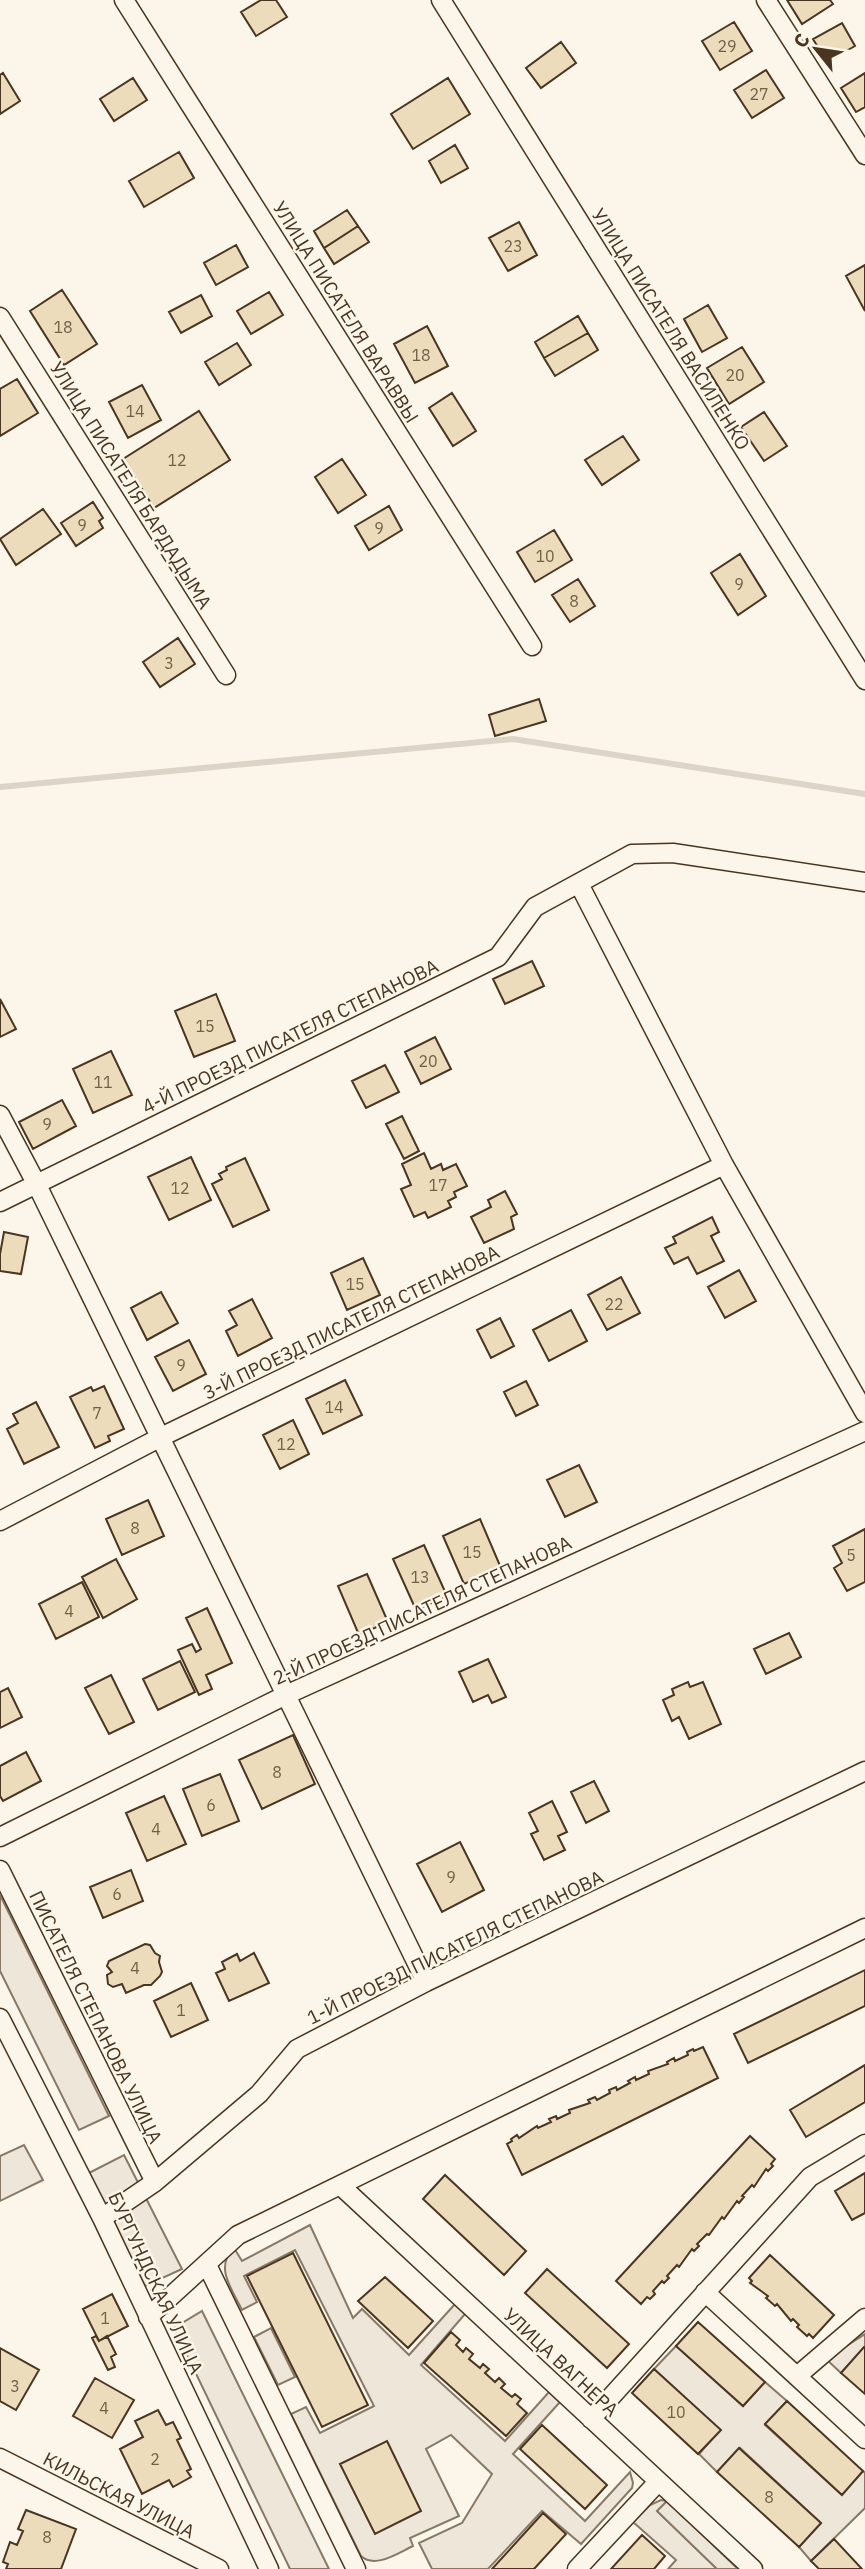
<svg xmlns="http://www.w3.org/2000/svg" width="865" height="2569" viewBox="0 0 865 2569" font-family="'IBM Plex Sans',sans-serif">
  <rect width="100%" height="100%" fill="#fbf6e9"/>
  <path fill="#ede6d9" stroke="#887966" stroke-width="2" d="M0,1895l109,221 -30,14 -79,-159z
    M24,2145l19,35 -43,21v-45z
    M124,2155l58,114 -37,17 -58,-112z
    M310,2225l43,93 9,-9 47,46 46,-51 10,10 -44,51 84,76 44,-49 11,10 -47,52 72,67 45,-49 3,11 -1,5 -51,56 -39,-33 -54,58h-56l-13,-26 43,-20 30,-49 -41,-39 -25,14 33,67 -49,22 3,8c-15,7 -38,23 -52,10l-70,-142 15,-7 14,26 54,-27 -79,-156 -51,26 13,26 -15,8c-10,-21 -28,-43 -8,-62l8,13z
    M202,2311l127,258h-39l-116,-241z
    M271,2328l24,49 -17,8 -24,-48z
    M865,2334v13l-24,26 -15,-14z
    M676,2346l67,60 22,-24 22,19 -22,24 76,69 22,-23 2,2v35l-54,53 -12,-14 22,-24 -81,-75 -23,24 -18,-18 21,-24 -66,-61z
    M661,2500l6,1 -9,11 59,57h-49l8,-9 -43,-38 17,-17z"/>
  <path fill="#ede7d9" stroke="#887966" stroke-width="2" d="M667,2501l71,68h-21l-60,-58z"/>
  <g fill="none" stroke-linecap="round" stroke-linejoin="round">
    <path stroke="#dcd4c6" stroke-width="6" d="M0,787l513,-48 352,55"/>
  </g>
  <path fill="#ecdcbc" stroke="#4a3520" stroke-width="2" d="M261,0h15l11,17 -31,19 -15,-24z
    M787,0h43l3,4 -31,20z
    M734,22l18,29 -32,19 -18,-29z
    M842,23l13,23 -28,16 -14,-23z
    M561,42l15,21 -35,25 -15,-20z
    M766,70l18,28 -32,20 -18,-28z
    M3,73l17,28 -20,13v-39z
    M865,73v34l-9,5 -15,-24z
    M133,78l14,22 -33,21 -14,-22z
    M448,78l22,36 -57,35 -22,-35z
    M455,145l13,23 -27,15 -12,-22z
    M179,152l15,26 -50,29 -15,-26z
    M347,210l11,16 -34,22 -10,-17z
    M519,222l18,33 -29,16 -19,-33z
    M358,226l11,16 -35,22 -10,-16z
    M236,245l12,22 -32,18 -12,-22z
    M865,265v46l-19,-35z
    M62,290l35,54 -33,21 -34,-54z
    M269,292l14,23 -32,19 -14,-23z
    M201,295l11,21 -31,17 -12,-21z
    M708,305l19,33 -25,14 -18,-33z
    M578,316l10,17 -44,25 -9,-16z
    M427,326l21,40 -33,17 -21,-39z
    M588,333l10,17 -43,26 -11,-18z
    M237,343l14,22 -32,20 -14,-23z
    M742,347l22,35 -35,22 -22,-36z
    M17,379l21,34 -38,23v-47z
    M142,385l19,35 -33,18 -19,-36z
    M452,393l24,38 -23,15 -24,-38z
    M199,411l31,49 -76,48 -31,-49z
    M764,412l23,34 -23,15 -23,-34z
    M623,436l16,24 -37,25 -17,-25z
    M342,459l24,36 -28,18 -23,-36z
    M93,502l10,16 -4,3 4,7 -27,18 -15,-23z
    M389,506l13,24 -33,20 -14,-24z
    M43,509l18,25 -45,31 -16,-26z
    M554,530l18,30 -37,22 -18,-30z
    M740,554l26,42 -28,19 -27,-42z
    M578,579l17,27 -25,16 -18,-27z
    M178,638l17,26 -35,23 -17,-25z
    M539,699l7,22 -51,15 -6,-21z
    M532,961l12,25 -39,18 -12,-25z
    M216,994l19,47 -41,16 -19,-46z
    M0,999l16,30 -16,8z
    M435,1037l16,32 -30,15 -16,-32z
    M111,1051l21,44 -39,18 -20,-44z
    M385,1065l14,27 -33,16 -14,-27z
    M62,1100l14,26 -43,23 -14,-27z
    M402,1116l17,35 -15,8 -18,-35z
    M424,1153l7,16 10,-5 2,6 13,-6 11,22 -13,6 2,5 -8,4 3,6 -23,11 -3,-6 -11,5 -13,-28 10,-4 -9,-21z
    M191,1157l20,43 -42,20 -21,-43z
    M245,1158l24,52 -36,17 -21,-43 10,-5 -3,-5 8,-4 -1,-3z
    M505,1191l12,23 -6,3 3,12 -30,14 -13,-26 20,-10 -3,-7z
    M712,1217l7,15 -8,4 13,25 -27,13 -9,-17 -14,7 -9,-16 11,-5 -3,-6z
    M4,1232l24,5 -7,37 -21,-3v-17z
    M363,1258l17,37 -33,15 -16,-37z
    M739,1270l17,31 -31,17 -17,-31z
    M621,1277l19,36 -33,17 -19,-35z
    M161,1292l17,31 -31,17 -16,-32z
    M252,1299l20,39 -34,18 -12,-25 11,-6 -8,-14z
    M571,1310l16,31 -38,20 -16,-31z
    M500,1318l14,28 -23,12 -14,-28z
    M189,1340l17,34 -33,17 -18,-34z
    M345,1380l17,35 -39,19 -17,-35z
    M526,1381l12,24 -22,11 -12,-24z
    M104,1386l20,43 -16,7 2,5 -15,7 -25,-51 21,-10 2,4z
    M36,1402l23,45 -35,17 -17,-35 11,-6 -5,-9z
    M293,1420l16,34 -29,15 -17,-34z
    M579,1465l18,37 -32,15 -18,-37z
    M148,1500l16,36 -42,19 -16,-36z
    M480,1519l21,49 -37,16 -21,-48z
    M865,1529v53l-18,9 -13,-23 8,-5 -9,-17z
    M424,1545l23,51 -31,14 -23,-51z
    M116,1559l21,40 -34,19 -21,-41z
    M367,1574l21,48 -29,13 -21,-49z
    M82,1582l17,35 -43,22 -17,-35z
    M207,1608l25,55 -26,12 6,14 -13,6 -21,-45 14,-6 4,8 5,-3 -15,-31z
    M789,1633l12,24 -35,17 -12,-25z
    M488,1659l18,38 -14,6 -4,-8 -15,7 -14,-30z
    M180,1661l15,31 -37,18 -15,-31z
    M111,1675l23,47 -25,12 -24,-46z
    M688,1682l2,5 13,-5 18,42 -32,15 -10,-22 -7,4 -9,-21 11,-5 -2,-6z
    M8,1688l14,29 -22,11v-36z
    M293,1735l22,49 -53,25 -23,-49z
    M26,1752l15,29 -38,20 -3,-5v-30z
    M220,1774l19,47 -37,15 -19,-47z
    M594,1781l15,30 -23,12 -15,-31z
    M164,1796l22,48 -39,17 -21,-48z
    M552,1801l15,31 -9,4 7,14 -21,10 -13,-26 7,-3 -9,-18z
    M460,1842l24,48 -42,22 -25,-48z
    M131,1870l12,31 -40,17 -13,-31z
    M145,1944l5,1 5,8 5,3 -1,6 3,10 -2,4 -9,9h-7l-18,8 -4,-9 -9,3 -5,-3 -1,-9 5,-3 -5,-6 2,-5z
    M254,1953l15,30 -40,18 -13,-28 9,-4 -3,-7 15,-8 3,7z
    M865,1970v36l-117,57 -14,-29z
    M191,1983l17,37 -37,17 -17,-36z
    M703,2047l15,31 -196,97 -15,-31 5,-3 -1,-2 6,-4 2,3 18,-12 1,2 13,-6 -2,-3 7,-3 1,3 13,-6 -1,-3 21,-7 -2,-3 7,-3 2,3 13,-7 -1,-3 7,-3 1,3 13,-7 -2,-2 7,-4 1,3 13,-6 -1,-3 20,-7 -1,-2 7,-4 1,3 13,-6 -1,-3 6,-3 1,2z
    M865,2065v37l-59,35 -16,-27z
    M750,2136l25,23 -4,5 2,2 -5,5 -2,-2 -12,18 -2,-2 -10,11 2,1 -5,6 -2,-2 -13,18 -2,-2 -13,18 -2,-1 -10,10 2,2 -5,5 -2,-2 -13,18 -2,-2 -10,11 2,2 -5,5 -2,-2 -9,10 2,3 -5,5 -3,-2 -6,7 -25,-23z
    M865,2173v40l-13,7 -17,-29z
    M445,2175l81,76 -22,24 -81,-76z
    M293,2253l75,152 -46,22 -75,-151z
    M770,2255l64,60 -21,23 -4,-4 -2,2 -10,-9 2,-2 -6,-6 -2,2 -14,-17 -2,2 -9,-8 2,-2 -18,-13 2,-2 -3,-3z
    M547,2269l82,75 -22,24 -82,-75z
    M385,2277l48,44 -25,27 -50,-47z
    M112,2294l16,32 -29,15 -16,-32z
    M698,2322l67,60 -22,24 -67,-60z
    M451,2332l9,8 -4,5 7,7 3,-4 7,6 -4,5 11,9 3,-4 6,5 -4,4 10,9 4,-4 6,6 -4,4 11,9 3,-3 6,5 -4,5 10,9 -21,23 -82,-73z
    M96,2336l3,5 8,-5 9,18 -5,3 4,10 -7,3 -16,-32z
    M864,2347h1v47l-24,-21z
    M0,2348l39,22 -23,40 -16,-9z
    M654,2369l67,61 -23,24 -66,-61z
    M95,2378l39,22 -22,38 -39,-22z
    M787,2401l76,70 -21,24 -77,-71z
    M158,2410l8,15 7,-3 8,16 -4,2 14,29 -4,2 4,6 -18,10 -4,-7 -27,14 -22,-45 23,-12 -8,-16z
    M542,2425l65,60 -22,24 -65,-60z
    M387,2441l34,70 -46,23 -35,-70z
    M739,2448l82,75 -22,24 -82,-75z
    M26,2510l50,19 -15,40h-55l2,-5 -5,-2 7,-20 7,3 6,-14 -5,-2z
    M543,2513l23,21 -32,35h-42z
    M642,2535l23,21 -11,13h-43z
    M834,2539l28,30h-43l-8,-8z"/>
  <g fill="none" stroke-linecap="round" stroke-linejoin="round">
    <defs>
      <path id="minor" d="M124,0l408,646
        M441,0l424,680
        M766,0l99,155
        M0,317l226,358
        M579,884l145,281 141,248
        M0,1115l36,68 390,799
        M0,1202l498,-245 37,-50 97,-53 41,-1 192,29
        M0,1521l161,-84 563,-272
        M0,1837l286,-142 579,-264
        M0,1870l155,312
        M0,2018l102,200 167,351
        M341,2186l412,383
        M102,2218l53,-36 104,-88 38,-45 129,-67 439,-211
        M207,2265l149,304
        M705,2292l160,147
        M148,2317l90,-82 627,-307
        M797,2376l68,-58
        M591,2419l219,-242 55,-33
        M0,2458l219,111
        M577,2569l81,-87"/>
    </defs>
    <use href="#minor" stroke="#4a3520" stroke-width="21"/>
    <use href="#minor" stroke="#fbf6e9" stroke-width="18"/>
  </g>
  <g text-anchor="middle" stroke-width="5" stroke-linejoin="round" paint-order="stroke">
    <g font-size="16" fill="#725f47">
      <text x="727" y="52">29</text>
      <text x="759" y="100">27</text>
      <text x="513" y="252">23</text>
      <text x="63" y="333">18</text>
      <text x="421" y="361">18</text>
      <text x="735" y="381">20</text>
      <text x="135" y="417">14</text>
      <text x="177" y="466">12</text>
      <text x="82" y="531">9</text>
      <text x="379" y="534">9</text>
      <text x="545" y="562">10</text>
      <text x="739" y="590">9</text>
      <text x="574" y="607">8</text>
      <text x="169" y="669">3</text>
      <text x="205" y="1032">15</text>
      <text x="428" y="1067">20</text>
      <text x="103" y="1088">11</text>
      <text x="47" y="1130">9</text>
      <text x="438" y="1191">17</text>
      <text x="180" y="1194">12</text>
      <text x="355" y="1290">15</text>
      <text x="614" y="1310">22</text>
      <text x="181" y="1371">9</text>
      <text x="334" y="1413">14</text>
      <text x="97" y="1419">7</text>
      <text x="286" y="1450">12</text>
      <text x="135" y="1534">8</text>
      <text x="472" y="1558">15</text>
      <text x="851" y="1561">5</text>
      <text x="420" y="1583">13</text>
      <text x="69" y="1617">4</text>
      <text x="277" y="1778">8</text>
      <text x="211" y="1811">6</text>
      <text x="156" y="1835">4</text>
      <text x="451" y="1883">9</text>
      <text x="117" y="1900">6</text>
      <text x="135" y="1974">4</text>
      <text x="181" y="2016">1</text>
      <text x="105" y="2324">1</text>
      <text x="15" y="2392">3</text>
      <text x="104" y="2414">4</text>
      <text x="676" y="2418">10</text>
      <text x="155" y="2465">2</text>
      <text x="769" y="2503">8</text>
      <text x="47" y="2543">8</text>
    </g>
    <g font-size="19" fill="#4a3520" stroke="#fbf6e9">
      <text transform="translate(346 312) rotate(58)" y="7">УЛИЦА ПИСАТЕЛЯ ВАРАВВЫ</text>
      <text transform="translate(671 329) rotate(58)" y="7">УЛИЦА ПИСАТЕЛЯ ВАСИЛЕНКО</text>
      <text transform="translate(131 485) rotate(58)" y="7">УЛИЦА ПИСАТЕЛЯ БАРДАДЫМА</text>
      <text transform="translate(290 1036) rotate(-26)" y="7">4-Й ПРОЕЗД ПИСАТЕЛЯ СТЕПАНОВА</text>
      <text transform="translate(351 1322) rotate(-26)" y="7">3-Й ПРОЕЗД ПИСАТЕЛЯ СТЕПАНОВА</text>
      <text transform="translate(422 1610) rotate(-25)" y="7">2-Й ПРОЕЗД ПИСАТЕЛЯ СТЕПАНОВА</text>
      <text transform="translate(455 1947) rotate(-26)" y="7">1-Й ПРОЕЗД ПИСАТЕЛЯ СТЕПАНОВА</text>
      <text transform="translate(96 2017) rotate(64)" y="7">ПИСАТЕЛЯ СТЕПАНОВА УЛИЦА</text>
      <text transform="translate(156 2283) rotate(65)" y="7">БУРГУНДСКАЯ УЛИЦА</text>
      <text transform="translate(561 2362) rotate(43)" y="7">УЛИЦА ВАГНЕРА</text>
      <text transform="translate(119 2495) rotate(27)" y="7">КИЛЬСКАЯ УЛИЦА</text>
    </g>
  </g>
  <g transform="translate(816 49) rotate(300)" stroke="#fbf6e9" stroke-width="5" paint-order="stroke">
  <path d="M0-5L12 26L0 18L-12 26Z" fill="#4a3520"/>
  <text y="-10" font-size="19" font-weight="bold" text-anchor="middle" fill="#4a3520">С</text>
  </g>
</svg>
